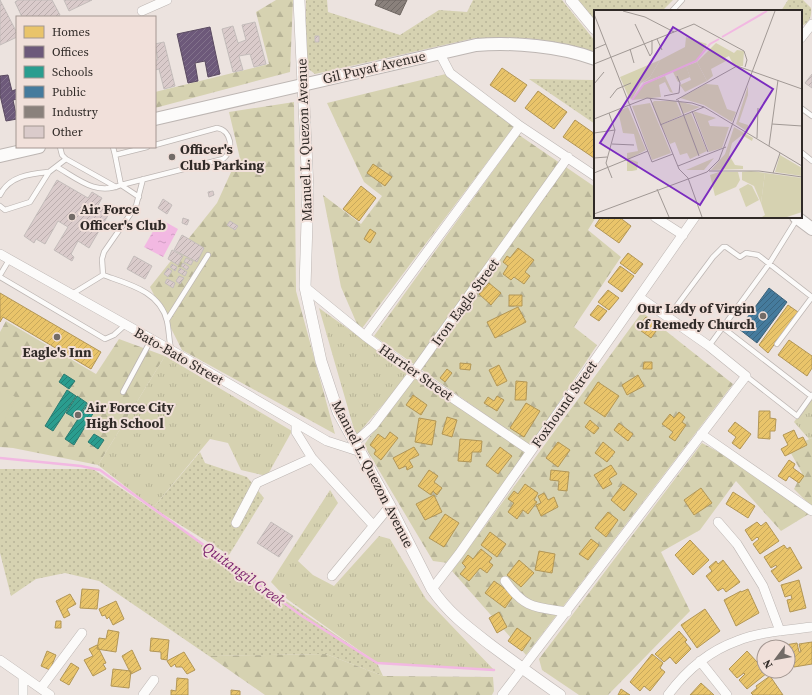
<svg xmlns="http://www.w3.org/2000/svg" width="812" height="695" viewBox="0 0 812 695" font-family="'Source Serif 4',serif">
  <defs>
    <pattern id="grass-dots" width="8" height="8" patternUnits="userSpaceOnUse"><rect width="8" height="8" fill="#d6d2b1"/><path d="M2 2h.1M6 6h.1" fill="none" stroke="#b8b498" stroke-width="1.8" stroke-linecap="round"/></pattern>
    <pattern id="forest-firs" width="22" height="20" patternUnits="userSpaceOnUse"><rect width="22" height="20" fill="#d6d2b1"/><path d="M5 1l3.5 6h-7zM16 11l3.5 6h-7z" fill="#b8b498"/></pattern>
    <pattern id="park-tufts" width="24" height="20" patternUnits="userSpaceOnUse"><rect width="24" height="20" fill="#d6d2b1"/><path d="M3 7l-1-3M5 7V3M7 7l1-3M15 17l-1-3M17 17v-4M19 17l1-3" fill="none" stroke="#b8b498"/></pattern>
    <pattern id="water-ripples" width="26" height="14" patternUnits="userSpaceOnUse"><rect width="26" height="14" fill="#f2b8e2"/><path d="M2 4q2-2 4 0t4 0M15 11q2-2 4 0t4 0" fill="none" stroke="#d09ec2"/></pattern>
    <pattern id="homes-hatch" width="6" height="6" patternUnits="userSpaceOnUse"><rect width="6" height="6" fill="#e9c46a"/><path d="M-1 1l2-2M0 6l6-6M5 7l2-2" fill="none" stroke="#c8a95c"/></pattern>
    <pattern id="offices-hatch" width="6" height="6" patternUnits="userSpaceOnUse"><rect width="6" height="6" fill="#6d597a"/><path d="M-1 1l2-2M0 6l6-6M5 7l2-2" fill="none" stroke="#82728b"/></pattern>
    <pattern id="schools-hatch" width="6" height="6" patternUnits="userSpaceOnUse"><rect width="6" height="6" fill="#2a9d8f"/><path d="M-1 1l2-2M0 6l6-6M5 7l2-2" fill="none" stroke="#248075"/></pattern>
    <pattern id="public-hatch" width="6" height="6" patternUnits="userSpaceOnUse"><rect width="6" height="6" fill="#457b9d"/><path d="M-1 1l2-2M0 6l6-6M5 7l2-2" fill="none" stroke="#3a6580"/></pattern>
    <pattern id="industry-hatch" width="6" height="6" patternUnits="userSpaceOnUse"><rect width="6" height="6" fill="#8a817c"/><path d="M-1 1l2-2M0 6l6-6M5 7l2-2" fill="none" stroke="#716a66"/></pattern>
    <pattern id="building-hatch" width="6" height="6" patternUnits="userSpaceOnUse"><rect width="6" height="6" fill="#dacbcb"/><path d="M-1 1l2-2M0 6l6-6M5 7l2-2" fill="none" stroke="#bbaeae"/></pattern>
  </defs>
  <rect width="100%" height="100%" fill="#ece3df"/>
  <path fill="url(#grass-dots)" d="M306,0h21l1,12 72,23 39,-25 28,2 6,-12h89l33,41v13l-39,-12 -30,-4h-51l-160,36 -9,-7z
    M577,0h96l-11,11h-67v9z
    M788,0h15l8,8c1,9 -2,15 -10,18v-15h-20z
    M529,79l66,1v44z
    M200,452l5,11 42,14 17,21 -35,57 -76,-47z
    M0,469h93l284,194 6,13 -57,-22 -117,2 -110,-75 -34,-8 -29,6 -25,17 -11,-43z"/>
  <path fill="url(#forest-firs)" d="M276,0h17l-3,72 -135,36v-16l114,-28 -13,-52z
    M454,72l64,49 -158,210 -19,-44 -18,-92 38,29 21,-28 -18,-14 -37,-79z
    M294,102l2,189 39,143 -153,-84 -32,-63 67,-84 15,-33 10,-3 -13,-55z
    M519,135l76,52 1,30 -8,13 33,27 -47,70 23,18 -67,101 -156,-110z
    M642,312l91,72 -207,271 -74,-84z
    M6,321l90,53 23,-35 46,17 -67,109 -85,-17 -13,-1v-115z
    M415,372l118,82 -85,109 -15,-2 -69,-116z
    M812,438v69l-18,-18 8,-16 -14,-25z
    M702,443l46,25 64,44 -31,19 -45,-50 -36,49 -39,22 29,59 -82,84h-29l-37,-25 -3,-11z
    M326,654l57,22 110,1 1,14 -2,4h-227l-56,-39z"/>
  <path fill="url(#park-tufts)" d="M319,308l91,65 -54,63z
    M165,356l127,75 -25,45 -26,-6 -13,-27 -18,-4 -57,69 -55,-43z
    M812,396v42l-3,1 -15,-17z
    M330,490l8,13 -40,58 15,14 21,11 45,-50 11,3 36,60 68,71 -117,-7 -90,-64 -16,-17z"/>
  <path fill="#d6d2b1" d="M0,388l17,10 -16,28h-1z"/>
  <path fill="url(#water-ripples)" d="M160,219l18,10 -15,28 -19,-10z"/>
  <path fill="url(#homes-hatch)" stroke="#b29656" d="M502,68l25,17 -12,17 -25,-17z
    M538,91l29,21 -13,17 -29,-21z
    M575,120l20,14 -1,24 -31,-21z
    M373,164l19,13 -7,9 -18,-13z
    M361,186l15,12 -17,23 -16,-12z
    M601,217h18l12,9 -12,17 -24,-17z
    M370,229l6,4 -6,10 -6,-4z
    M518,248l16,12 -9,12 5,4 -6,8 -10,-7 -3,3 -8,-6 5,-8 -5,-4 4,-6 3,2z
    M628,253l15,11 -8,10 -15,-11z
    M620,266l14,10 -12,16 -14,-10z
    M489,283l12,10 -10,12 -12,-11z
    M608,290l11,8 -10,12 -11,-8z
    M0,293l101,59 -10,17 -88,-52 -3,5z
    M509,295h13v11h-13z
    M598,305l9,6 -8,10 -9,-6z
    M788,305l10,7 -30,41 -9,-8z
    M518,307l8,15 -31,16 -8,-16z
    M646,317l13,10 -8,11 -14,-10z
    M789,340l23,16v12l-5,8 -29,-21z
    M644,362h8v7h-9z
    M460,363l11,1 -1,6 -10,-1z
    M499,365l8,16 -10,5 -8,-16z
    M447,369l5,4 -7,9 -5,-4z
    M638,375l6,11 -17,9 -5,-10z
    M516,381l11,1 -1,18h-11z
    M598,382l21,14 -14,21 -21,-14z
    M413,395l14,10 -6,10 -15,-10z
    M497,396l7,4 -7,11 -13,-8 4,-6 6,4z
    M526,403l14,8 -16,26 -14,-9z
    M759,411h11v7l6,1 -1,12h-5v8l-12,-1z
    M679,412l6,5 -3,5 4,3 -11,16 -6,-4 4,-5 -11,-8 8,-10 4,4z
    M447,417l10,3 -5,17 -10,-3z
    M419,418l17,3 -4,24 -17,-3z
    M590,420l9,8 -5,6 -9,-7z
    M735,422l16,12 -11,15 -8,-6 4,-6 -8,-6z
    M619,423l14,11 -5,7 -14,-11z
    M794,430l4,9 5,-2 4,8 -22,11 -4,-7 7,-4 -5,-10z
    M390,432l8,6 -17,22 -7,-6 2,-4 -6,-5 8,-11 7,5z
    M460,439l22,2 -1,11h-9l-1,10 -13,-1z
    M558,442l12,8 -12,17 -12,-9z
    M603,442l12,10 -8,10 -12,-9z
    M414,447l5,8 -10,5 4,7 -6,3 -1,-4 -7,3 -6,-11z
    M500,447l12,9 -14,18 -12,-9z
    M789,460l6,4 -2,4 11,8 -5,7 -10,-7 -3,5 -8,-5z
    M611,465l6,9 -8,5 3,5 -9,5 -9,-14z
    M429,470l9,6 -4,6 8,6 -5,7 -4,-4 -2,4 -13,-9z
    M551,470l18,2 -2,19 -9,-1 1,-9 -9,-1z
    M525,484l13,9 -4,7 3,2 -9,12 -5,-4 -6,9 -9,-7 6,-9 -6,-4 6,-8 4,3z
    M623,484l14,10 -13,17 -13,-11z
    M701,488l11,15 -18,12 -10,-15z
    M733,492l22,14 -7,12 -22,-14z
    M544,493l4,7 6,-3 4,10 -17,9 -5,-11 5,-2 -3,-7z
    M434,495l8,17 -17,8 -9,-16z
    M608,512l10,8 -12,17 -11,-9z
    M445,514l14,9 -15,24 -15,-9z
    M757,522l4,4 5,-4 13,19 -19,13 -7,-10 6,-5 -2,-2 -5,4 -7,-11z
    M490,532l16,12 -9,13 -16,-12z
    M591,539l8,6 -11,15 -9,-6z
    M690,540l19,20 -16,15 -18,-20z
    M784,545l3,4 3,-2 12,21 -23,14 -8,-11 6,-4 -1,-2 -5,3 -7,-11z
    M481,549l11,9 -3,4 4,3 -6,8 -7,-5 -11,13 -9,-7 6,-7 -4,-4 6,-8 5,4z
    M539,551l16,3 -3,19 -17,-3z
    M519,560l15,13 -13,14 -14,-12z
    M723,560l17,22 -14,10 -3,-4 -5,3 -12,-15 6,-5 -3,-4 7,-6 2,3z
    M799,580l7,28 -16,4 -3,-12 5,-1 -1,-4 -6,2 -4,-12z
    M494,581l20,14 -9,13 -20,-15z
    M82,589l17,1 -2,19 -17,-1z
    M748,589l11,24 -23,13 -12,-26 17,-9v1z
    M70,594l6,10 -9,5 3,6 -6,3 -8,-17z
    M116,601l8,18 -11,6 -4,-8 -2,2 -2,-4 -3,1 -3,-7z
    M705,609l15,22 -23,17 -16,-23z
    M499,612l8,15 -10,6 -8,-15z
    M56,621h5v7h-6z
    M517,628l14,10 -9,13 -14,-10z
    M108,630l11,2 -3,20 -19,-3 2,-11 7,1z
    M679,631l8,9 -2,2 6,7 -15,15 -6,-7 -6,5 -9,-8z
    M151,638l18,2 -2,20 -6,-1v-7l-11,-1z
    M812,642v22l-18,3 -1,-2 -5,1v-19l-3,-2 12,-2 2,9h2l-2,-8z
    M97,645l9,18 -3,1 3,5 -13,7 -9,-16 9,-4 -4,-7z
    M132,650l9,19 -10,5 -9,-18z
    M47,651l9,4 -6,15 -9,-4z
    M747,651l20,22 -20,16 -8,-9 6,-6 -1,-1 -7,5 -8,-9z
    M184,652l11,18 -8,4 -5,-7h-6l-1,-3 -4,3 -4,-6z
    M652,654l11,9 -3,5 5,4 -15,19 -6,-5 -4,5 -10,-9z
    M71,663l8,5 -10,17 -9,-5z
    M113,669l18,2 -2,17 -18,-2z
    M770,676l13,19h-30l-2,-2 6,-5 -1,-2z
    M177,678l11,1v16h-17v-5l5,1z
    M701,683l13,12h-24z
    M621,689l9,6h-12z
    M231,690l9,1v4h-9z"/>
  <path fill="url(#offices-hatch)" stroke="#5b4b61" d="M210,27l10,47 -12,3 -3,-16 -10,2 3,18 -10,2 -11,-49z
    M8,75l4,16 5,-2v10l-4,1 4,19 -11,2 -6,-26v-19z"/>
  <path fill="url(#schools-hatch)" stroke="#2c7a70" d="M64,374l11,7 -6,8 -10,-7z
    M67,390l9,6 -23,35 -8,-5z
    M77,396l10,7 -10,16 -11,-6z
    M89,402l8,5 -23,38 -9,-6z
    M94,434l10,6 -6,9 -10,-7z"/>
  <path fill="url(#public-hatch)" stroke="#3f637a" d="M769,288l18,14 -30,41 -18,-14z"/>
  <path fill="url(#industry-hatch)" stroke="#6f6762" d="M377,0h30l-7,15 -25,-10z"/>
  <g fill="none" stroke-linecap="round" stroke-linejoin="round">
    <path stroke="#f2b8e2" stroke-width="2.5" d="M0,458l81,8 19,4 202,146 75,47 117,7"/>
  </g>
  <path fill="url(#building-hatch)" stroke="#c4bdbb" d="M0,0l17,33v4l-17,8z
    M18,0h34l8,15 -4,2h-34l-7,-15z
    M64,0h28l-23,11z
    M255,22l11,42 -12,3 -4,-13 -11,2 4,14 -10,2 -11,-43 11,-3 5,17 8,-3 -4,-15z
    M315,36h4v6h-4z
    M164,42l11,44 -11,3 -5,-20 -4,1v-10h3l-3,-16z
    M812,74v14l-7,-5z
    M57,180l31,18 4,-6 10,6 -4,7 12,7 -21,36 -11,-7 -7,13 3,3 -2,4 -18,-11 14,-23 -10,-6 -13,23 -9,-5 -2,4 -10,-7z
    M213,191l1,4 -5,2 -1,-5z
    M163,199l9,6 -5,9 -9,-6z
    M183,218l6,2 -2,5 -5,-2z
    M230,221l8,5 -3,4 -8,-5z
    M182,235l22,13 -7,14 -23,-12z
    M172,250l11,6 -5,9 -10,-6z
    M134,256l18,10 -7,13 -18,-10z
    M186,258l7,3 -2,4 -7,-3z
    M183,263l6,4 -2,3 -6,-4z
    M172,264l5,3 -2,4 -5,-4z
    M168,268l4,3 -4,6 -4,-3z
    M180,268l7,4 -2,4 -7,-4z
    M179,276l5,2 -4,6 -4,-3z
    M167,279l8,4 -2,5 -8,-5z
    M271,522l22,14 -14,21 -22,-14z"/>
  <g fill="none" stroke-linecap="round" stroke-linejoin="round">
    <defs>
      <path id="service" d="M672,11l10,-11
        M801,108l11,8
        M60,147l2,8 4,4 50,28
        M113,147l2,8
        M147,147l-32,8 6,30 102,-26c12,-9 8,-29 -6,-31l-62,17
        M801,152l11,9
        M57,167c21,12 39,29 64,18l18,12
        M143,179l-7,27 -32,46 -2,7 1,16c25,9 57,16 64,46 2,9 2,19 4,28
        M0,195c9,-19 30,-21 49,-23
        M0,206l5,4 25,-8 19,-30 17,-13
        M0,275l9,-15
        M0,277l105,62 9,-4 11,-10
        M72,294l31,-19
        M669,316l44,-59 10,-10h3l14,10 6,-4 12,2 54,42
        M167,320l41,-65
        M722,327l89,69
        M777,344l35,-47
        M709,346l60,-82 28,-45
        M746,376l51,40 15,-21
        M123,392l28,-52"/>
      <path id="minor" d="M142,11l25,-11
        M801,38l11,-14
        M439,52l11,21 70,53 75,50
        M655,217l28,18
        M0,254l171,96 156,91 34,11
        M305,287l60,49 49,36 117,79
        M365,336l155,-210
        M296,423v9l16,26
        M701,434l111,77
        M355,442l18,-16 41,-54 154,-215
        M718,522l19,22 26,42 17,45
        M236,523l21,-40 55,-25 61,67
        M332,576l58,-70
        M505,581c20,28 30,26 62,31
        M432,589l27,-35 236,-337
        M0,660l50,35
        M700,661l27,34
        M41,688l41,-55
        M23,695v-19
        M143,695l11,-15
        M502,695l244,-319 -37,-30 -70,-49
        M668,695c17,-23 41,-44 69,-54 22,-9 51,-11 75,-14"/>
      <path id="tertiary" d="M299,0l9,189 -3,98 16,74 17,51 52,94 42,83c16,24 38,40 60,57 23,17 45,33 68,49
        M571,0l24,29"/>
      <path id="secondary" d="M155,119l321,-74c36,-3 85,1 119,14
        M0,156l39,-9
        M796,217l16,12"/>
    </defs>
    <use href="#service" stroke="#bdb6b3" stroke-width="6"/>
    <use href="#minor" stroke="#bdb6b3" stroke-width="10"/>
    <use href="#tertiary" stroke="#bdb6b3" stroke-width="12"/>
    <use href="#secondary" stroke="#bdb6b3" stroke-width="14"/>
    <use href="#service" stroke="#fcfbfa" stroke-width="4.5"/>
    <use href="#minor" stroke="#fcfbfa" stroke-width="9"/>
    <use href="#tertiary" stroke="#fcfbfa" stroke-width="11"/>
    <use href="#secondary" stroke="#fcfbfa" stroke-width="12"/>
  </g>
  <g fill="#726b67" stroke="#f1e0da" stroke-width="1.5">
    <circle cx="172" cy="157" r="4"/>
    <circle cx="72" cy="217" r="4"/>
    <circle cx="763" cy="316" r="4"/>
    <circle cx="57" cy="337" r="4"/>
    <circle cx="78" cy="415" r="4"/>
  </g>
  <g text-anchor="middle" stroke-width="4" stroke-linejoin="round" paint-order="stroke">
    <g font-size="14" fill="#302a27" stroke="#f1e0da">
      <text transform="translate(374 67) rotate(-13)" y="5">Gil Puyat Avenue</text>
      <text transform="translate(304 140) rotate(-92)" y="5">Manuel L. Quezon Avenue</text>
      <text transform="translate(465 302) rotate(-54)" y="5">Iron Eagle Street</text>
      <text transform="translate(179 356) rotate(30)" y="5">Bato-Bato Street</text>
      <text transform="translate(416 372) rotate(35)" y="5">Harrier Street</text>
      <text transform="translate(564 404) rotate(-55)" y="5">Foxhound Street</text>
      <text transform="translate(373 474) rotate(63)" y="5">Manuel L. Quezon Avenue</text>
    </g>
    <g font-size="14" font-weight="bold" fill="#302a27" stroke="#f1e0da" text-anchor="start">
      <text x="180" y="154">Officer's<tspan x="180" dy="16">Club Parking</tspan></text>
      <text x="80" y="214">Air Force<tspan x="80" dy="16">Officer's Club</tspan></text>
      <text x="755" y="313" text-anchor="end">Our Lady of Virgin<tspan x="755" dy="16">of Remedy Church</tspan></text>
      <text x="57" y="357" text-anchor="middle">Eagle's Inn</text>
      <text x="86" y="412">Air Force City<tspan x="86" dy="16">High School</tspan></text>
    </g>
    <g font-size="15" font-style="italic" fill="#7c226e" stroke="#f1e0da">
      <text transform="translate(244 574) rotate(36)" y="5">Quitangil Creek</text>
    </g>
  </g>
  <g transform="translate(594 10)">
    <rect width="208" height="208" fill="#ece3df"/>
    <path d="M92,27l21,7 -10,17 -11,4 4,12 -12,5 -5,-10 5,-3 -36,14 8,-6 10,-17 25,-13zM140,117l19,11 -1,3 -10,-6 -10,8 -3,12 6,10 8,1v3l-32,1 14,-16zM186,145l22,13v8l-27,-4zM120,148l-10,12h-18zM157,161l14,2 -4,30 -7,-17 -12,-6v-8zM125,162h19l2,8 -4,7 -21,9 -5,-21z" fill="#d6d2b1"/>
    <path d="M122,33l18,10 3,-3 7,1 -1,15h-9l-5,-10 -4,2 1,3 -15,8 2,7 -6,5 -10,-19zM66,50l-10,17 -9,6 -9,16 -3,-1 -9,-21zM112,74l12,1 9,24 9,3 -4,10 -28,-17 -24,-7zM154,76v9l-9,27 9,3v7l-12,-8zM60,91h22l6,14 -22,10 -8,-22zM56,93l21,50 -19,7 -20,-54zM34,97l18,43 -17,9 9,3 -1,8 -5,1h-5v-18l11,-2 -4,-17 -11,-1 -5,-22zM99,101l23,7 -8,3 2,5 19,1 -7,21 -13,4zM97,103l16,38 -17,8 -3,-6 -7,2 -5,-13 -5,2 -9,-19zM171,163l37,5v34l-15,5h-25l3,-2 -4,-12z" fill="#d6d2b1"/>
    <path d="M103,52l10,19 -22,11 -5,-7 11,-5 -5,-14zM71,66l8,17 -3,-1 -5,-10 -6,3 2,12 -29,3 12,-16zM84,91l22,6 -17,7zM154,174l4,2 7,14 -13,7 -7,-18z" fill="#d6d2b1"/>
    <path fill="none" stroke="#f2b8e2" stroke-width="2" d="M128,27l45,-26M38,90l12,-16 52,-23 14,-17 9,-5"/>
    <path fill="none" stroke="#a19995" stroke-width="1" d="M29,1l22,6 29,15M0,4l58,148 21,-8M41,14l15,32 2,-3v-13M63,29l5,11M0,39l12,-5M36,39l4,14M0,54l100,-40 50,27 3,9 -2,7M0,74l10,-12M70,86l15,-3 1,-10 -3,-7M16,88l7,-9 14,-6M56,88l29,71 9,9 14,39M82,90l61,-34 65,23M84,90l21,56M98,101l16,41M15,103l6,17 -9,33 6,15M0,109l53,-21 45,5 12,4 98,59M178,114l30,2M66,115l44,-18M0,123l21,-3M163,128l1,-30M18,134l22,1M175,136l9,-66M0,148l13,-1M84,156l48,-19M115,161h50l43,6M0,163l54,-22M179,163l7,-20M63,179l12,28M0,204l113,-42 12,-12 56,-149"/>
    <path fill="#7b2cbf" fill-opacity="0.15" stroke="#7b2cbf" stroke-width="2" d="M79,17l100,62 -73,116 -100,-62z"/>
    <rect width="208" height="208" fill="none" stroke="#302a27" stroke-width="2"/>
  </g>
  <rect x="16" y="16" width="140" height="132" fill="#f1e0da" stroke="#a49792"/>
  <rect x="24" y="26" width="20" height="12" fill="#e9c46a" stroke="#a49792"/>
  <text x="52" y="36" font-size="12" fill="#302a27">Homes</text>
  <rect x="24" y="46" width="20" height="12" fill="#6d597a" stroke="#a49792"/>
  <text x="52" y="56" font-size="12" fill="#302a27">Offices</text>
  <rect x="24" y="66" width="20" height="12" fill="#2a9d8f" stroke="#a49792"/>
  <text x="52" y="76" font-size="12" fill="#302a27">Schools</text>
  <rect x="24" y="86" width="20" height="12" fill="#457b9d" stroke="#a49792"/>
  <text x="52" y="96" font-size="12" fill="#302a27">Public</text>
  <rect x="24" y="106" width="20" height="12" fill="#8a817c" stroke="#a49792"/>
  <text x="52" y="116" font-size="12" fill="#302a27">Industry</text>
  <rect x="24" y="126" width="20" height="12" fill="#dacbcb" stroke="#a49792"/>
  <text x="52" y="136" font-size="12" fill="#302a27">Other</text>
  <g transform="translate(776 659) rotate(238)"><circle r="19" fill="#f1e0da" stroke="#a49792"/>
  <path d="M0-3L7 15L0 10L-7 15Z" fill="#726b67"/>
  <text y="-6" font-size="11" font-weight="bold" text-anchor="middle" fill="#302a27">N</text>
  </g>
</svg>
